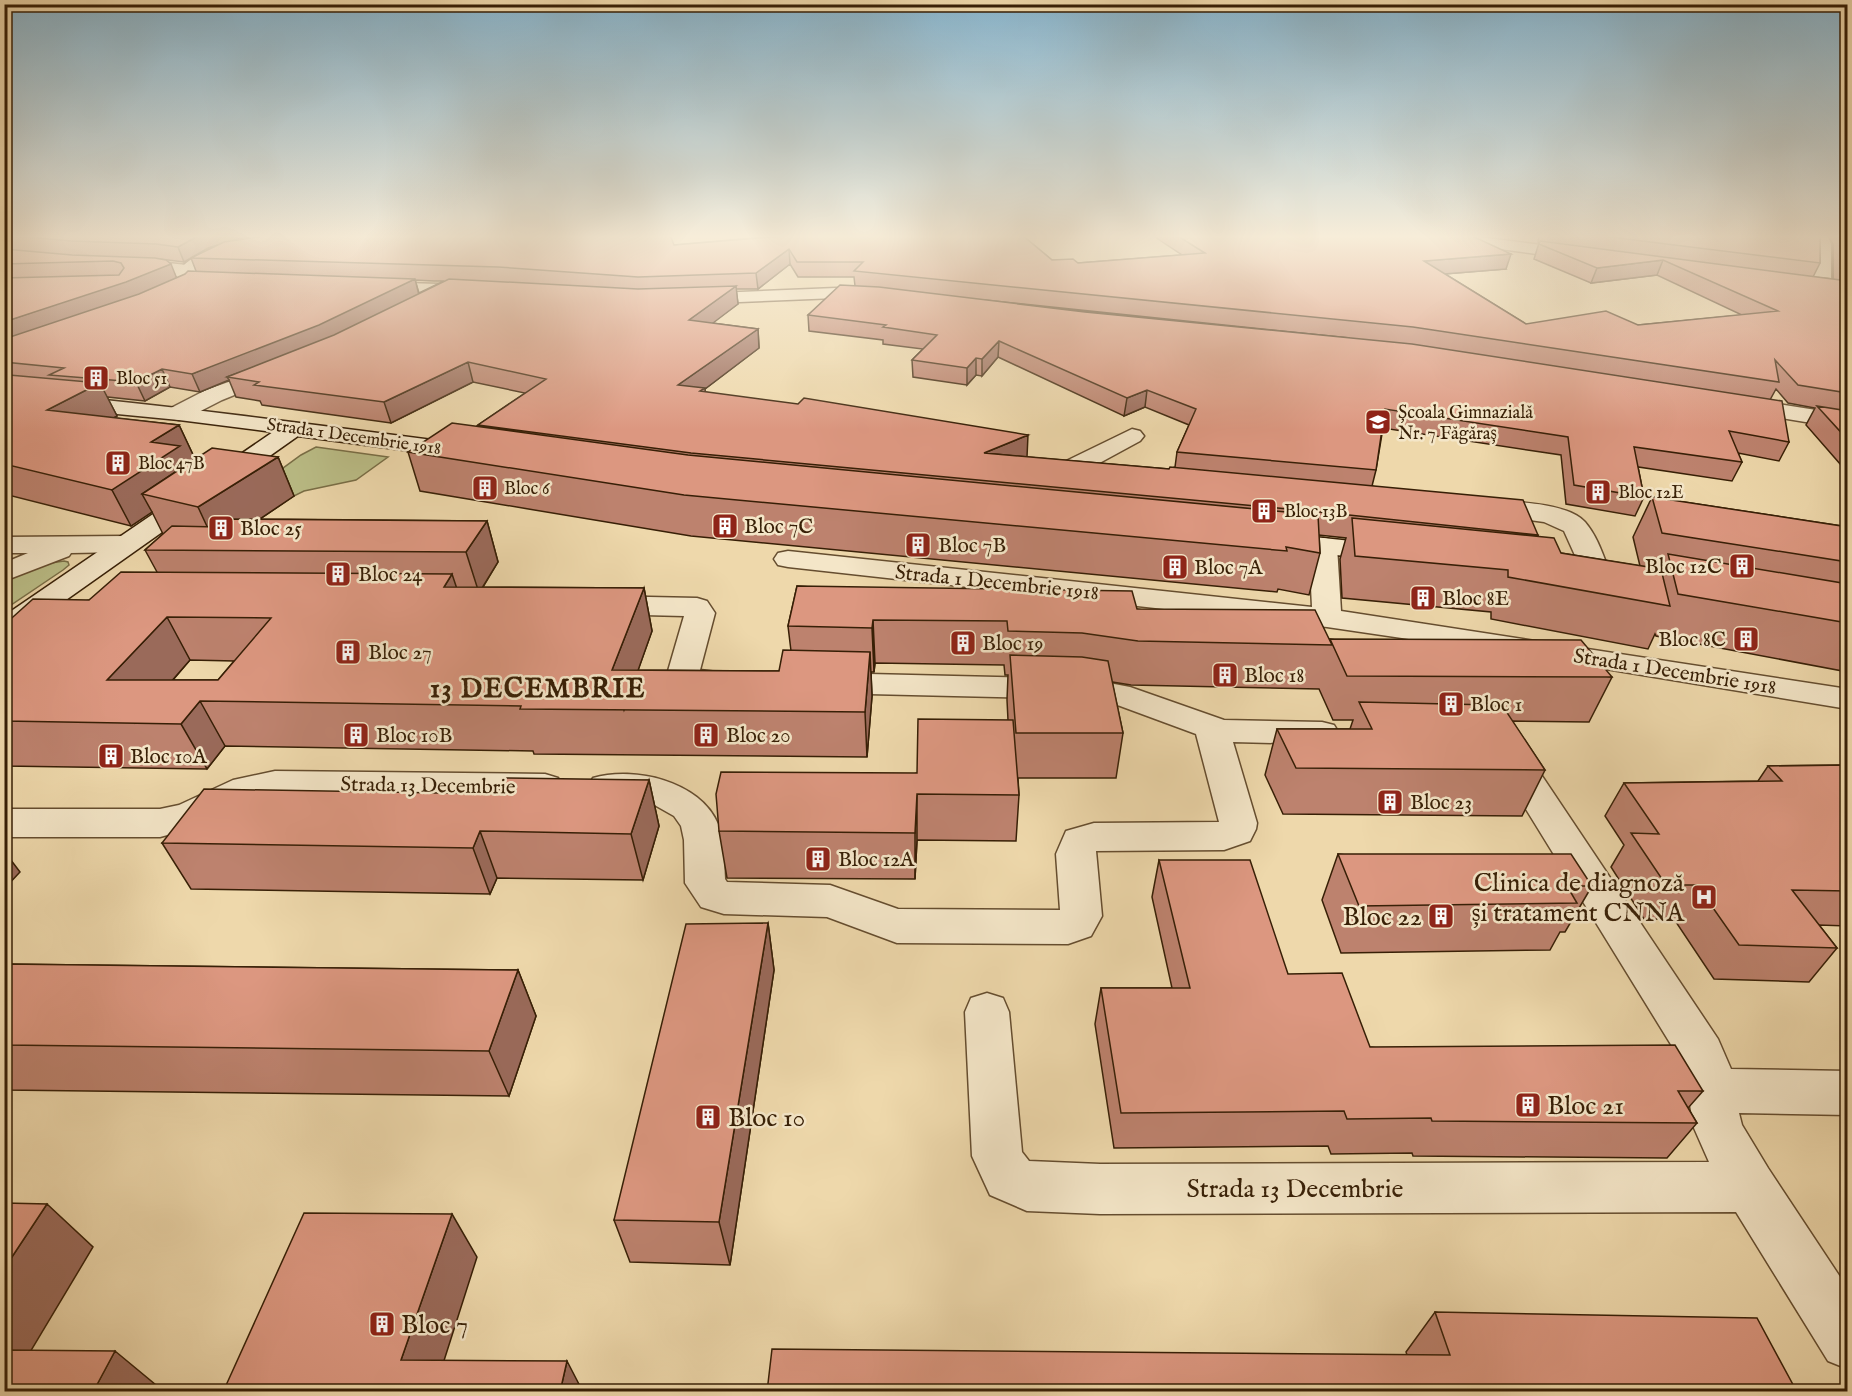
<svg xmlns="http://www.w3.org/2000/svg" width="1852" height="1396" viewBox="0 0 1852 1396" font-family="'IM FELL English',serif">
  <rect width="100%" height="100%" fill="#eed8ab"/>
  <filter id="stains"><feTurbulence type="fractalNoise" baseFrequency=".00333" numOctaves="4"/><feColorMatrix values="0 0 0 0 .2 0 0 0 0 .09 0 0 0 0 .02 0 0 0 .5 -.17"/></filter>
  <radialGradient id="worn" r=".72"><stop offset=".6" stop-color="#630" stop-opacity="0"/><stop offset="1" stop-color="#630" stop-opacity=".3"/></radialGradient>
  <path fill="#bbbe87" stroke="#796e46" stroke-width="1.5" d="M316,447l72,10 -32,23 -52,11 -10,5 -41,-6 48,-35z
    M64,561l4,1 1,3 -6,5 -58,39v-28l39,-17z"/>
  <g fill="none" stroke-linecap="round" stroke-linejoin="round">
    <defs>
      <path id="street" d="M1425,235h39l117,15 8,5 -8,5 -148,-20z
        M1813,235h14l4,9v43l-3,4h-12l-3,-4 2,-43z
        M129,259l58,6 8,5 -8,5 -64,-7 -2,-4z
        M374,282l98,3 6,1 3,4 -3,4 -6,1 -104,-4 -3,-4 3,-4z
        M836,288l40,2 6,1 3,4 -3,4 -6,1 -40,-2 -145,6 -6,-1 -3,-4 3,-4 6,-1z
        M274,366l7,2 3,4 -3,4 -59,24 -35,18 -8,2 -8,-2 -3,-5 3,-5 35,-18z
        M1740,398l108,17v14l-116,-19 -3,-5 3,-5z
        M1132,429l8,2 4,5 -4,5 -46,25 15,3 3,5 -3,5c-15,4 -33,-1 -49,-5l-3,-5 3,-5z
        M1486,500c25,2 81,2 99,22 13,15 19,36 26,54l-4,6 -10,3 -10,-3 -23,-51 -20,-9 -67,-9 -4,-5 4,-5z
        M125,536l10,2 4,6 -4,6 -10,2 -54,1 -2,3 -65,25v-18l24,-10h-24v-16z
        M1323,538l10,2 4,6 4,65 507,78v20l-303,-50 -218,-32 -539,-60 -10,-2 -4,-6 4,-6 10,-2 524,56 -3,-61 4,-6z
        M602,596l95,2 10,3 8,12 -15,57 34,4 5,7 -5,7c-19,5 -39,3 -58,-4l-8,-13 16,-55 -82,-2 -10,-3 -5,-6 5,-6z
        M826,673l262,6 42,8 94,33 98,2 12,3 5,8 -5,8 -12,3 -89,-2 24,81 -1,6 -6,12 -26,9 -128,1 6,65 -11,20 -23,8 -171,-1 -70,-26 -103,-3 -23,-7 -16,-24 -1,-43 -3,-14 -7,-10 -23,-13 -45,-3 -13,-4 -5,-9 5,-9c41,-12 107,3 125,46 7,17 6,37 7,55l2,3 103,3 68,24 162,1 -4,-56 10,-23 28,-8 125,-1 -23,-88 -84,-31 -24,-4 -262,-6 -11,-3 -5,-7 5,-7z
        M1510,742l12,4 196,293 13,30 117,2v44l-109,-2 3,12 26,43 80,121v80l-20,-8 -92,-149 -636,2 -73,-3 -37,-16 -18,-39 -7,-144 6,-14 16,-5 16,5 6,14 13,140 7,9 71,3 609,-2 -15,-34 -11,-64 -191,-310 6,-8z
        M275,771l270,3 13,4 5,9 -5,9 -13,4 -270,-3 -21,3 -53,26 -41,11h-156v-28h156l19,-4 54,-25z"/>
      <path id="secondary" d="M280,235h42c-7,8 -26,7 -36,8 -33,5 -73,10 -96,36h-12l-3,-4c22,-31 71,-35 105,-40z
        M4,390c154,14 307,34 460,54l8,2 4,5 -4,5 -8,2 -166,-22 -283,200 -11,3v-23l269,-184 -94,-12 -175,-17z
        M1276,533l113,12 10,2 4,6 -4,6 -10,2 -123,-14 -4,-6 4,-6z"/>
    </defs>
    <use href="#street" stroke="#654d2f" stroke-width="3"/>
    <use href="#secondary" stroke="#371f06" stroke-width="3"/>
    <use href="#street" fill="#f4e6c8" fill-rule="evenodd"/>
    <use href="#secondary" fill="#f4e6c8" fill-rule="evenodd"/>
  </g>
  <path fill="#bd826e" stroke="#371f06" stroke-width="1.5" fill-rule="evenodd" d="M4,235l233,4 -4,2 441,4 101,-9 -1,-1h248l30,25 26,3 104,-8 -30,-20h318l36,34 -61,5 81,50 112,1 104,-10 -85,-40 -66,8 -57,-24 5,-16 -1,-1 1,-7h281v28l-7,14 20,2v-35l-5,-9h20v231l-7,-1 -35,-40 9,-17 -27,-5 -12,-14 -6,11 19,42 -10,19 -41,-8 4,9 -10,19 -94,-14 6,30 -9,19 -69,-12 -5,-49 -178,-27 -7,42 -4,16 166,49 -1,1 24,17 79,13 -7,-29 19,-40 196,30v145l-192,-36 -1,-2 -7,15 -157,-30v-7l-149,-14 -2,-39 6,-21 -27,-3 1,18 -11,42 -31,-6 -1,3 -586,-56 -271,-45 -12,-39 71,-25 -1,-2 47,-32 -52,-11 -82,41 -129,-18 -2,-4 -24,-4 -7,-17 -29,12 -30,-5 -25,14 -38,-4 10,19 -3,2 65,7 16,34 83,-2 16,39 -34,23 227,2 11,41 -15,25 161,1 8,43 -14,39 141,1 12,-20 -3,-25 9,-40 340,23 192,30 283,38 -23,45 -77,-1 33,49 -23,46 -239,-2 -18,-39 12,-46h73l3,-9h-20l-14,-31 -188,-4 -19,-3 11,51 -7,45h-98l1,17 -3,46 -99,-1 -2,39 -188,-1 -8,-47 198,-58 91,-53 -1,-20 1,-25h-3l-1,-10 -129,-2 -1,9h-3l1,24 -5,61 -333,-3 -1,-3 -308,-5 -18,23 -203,-3v-141l85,-25 68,-28 -12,-22 18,-16 -11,-22 -21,14 -127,-32zM218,245l-23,11 13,-8zM191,258l5,13 -19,7 -17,-19 24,3zM790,264l8,13h56l1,9 -47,29 1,16 74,9v4l40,5 -11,11 1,17 54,8 9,-10 6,1 16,-19 126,59 21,-9 44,18 -12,27 -2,15 -6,2 -142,-12 -322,-65v-3l54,-41 -1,-19 -46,-6 26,-19 -2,-15h22zM415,280l19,1h10l-25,12zM985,300l365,38 -265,-26zM190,660l44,1 -16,19h-45z
    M1848,765v161l-29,-1 18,23 -28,34 -95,-3 -40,-60h-30l-33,-52 13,-22 -19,-29 19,-33 134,-2 10,-15z
    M649,780l10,46 -16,54 -146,-2 -7,16 -299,-5 -29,-46 335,-49z
    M1338,854l254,32 -27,46h-5l-10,18 -209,3 -19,-53z
    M1159,860l211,187 333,44 -15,17 9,15 -30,35 -254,-2 -1,-3 -81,1 -3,-8 -214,2 -19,-124 6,-36h71l-20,-91z
    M768,923l6,47 -44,295 -100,-3 -16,-42z
    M4,964l514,6 18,46 -27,80 -505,-6z
    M1435,1312l362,80 -390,-37 -1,-3z"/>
  <path fill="#9a6a5a" stroke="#371f06" stroke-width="1.5" d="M200,235h69l-32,4 -29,9 -24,14 -6,-15z
    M789,249l1,15 -32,25 -2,-16z
    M1511,254l-5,15 -87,7 5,-15z
    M1663,260l-6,15 -66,8 6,-15z
    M171,264l6,15 -44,19 -129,43v-19z
    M415,279l4,16 -94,47 -98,35 2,3 -29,12 -8,-18z
    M736,286l2,18 -46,35 -3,-19z
    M758,329l1,19 -54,41 2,19 -29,-23z
    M999,341l-1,16 -16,19v-17z
    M976,358v17l-9,10v-17z
    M468,362l5,20 -82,41 -7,-21z
    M162,369l8,18 -25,14 -9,-19z
    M100,383l17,33 -51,28 -19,-34z
    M1147,390l-2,17 -21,9 3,-18z
    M179,425l16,34 -53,35 10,18 -21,14 -19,-36 39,-48z
    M1028,435l-1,22 -43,-4z
    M278,457l16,39 -77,52 -19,-41z
    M487,521l11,41 -19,31 -13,-41z
    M452,574l14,42 -22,-29z
    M644,588l8,43 -28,79 -12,-40z
    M167,617l23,43 -55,63 -28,-43z
    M873,620l2,43 -1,9 -2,-44z
    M870,652l2,44 -5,61 -2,-45z
    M200,701l25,45 -18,23 -26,-45z
    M649,780l10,46 -16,54 -12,-46z
    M917,794v46l-2,39v-46z
    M480,831l17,47 -7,16 -17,-46z
    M4,851l16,21 -16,17z
    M768,923l6,47 -44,295 -11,-43z
    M518,970l18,46 -27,80 -20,-45z
    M47,1204l46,43 -85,142 -4,-3v-117z
    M452,1214l25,43 -43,135 -33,-32z
    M115,1351l47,39 -1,2h-68z
    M567,1361l16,31h-23z"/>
  <path fill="#dc9780" stroke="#371f06" stroke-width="1.5" fill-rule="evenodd" d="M4,235h196l-22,12 -22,-3 -84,-3z
    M270,235h400l4,10 108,-9 -1,-1h241l30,25 21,-1 5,4 127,-10 -29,-18h294l41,19 -87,7 102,63 80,-13 32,14 140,-14 -115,-51 -66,8 -58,-24 1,-3 308,40v112l-50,-8 -23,-25 4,22 -366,-55 -559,-56 9,-9h-66l-8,-13 -33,24 -118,4 -140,-10 -307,-9 33,-16z
    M1594,235h226v28z
    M1841,235h7v32l-7,-1z
    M4,249l68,6 83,3 11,2 5,4 -45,18 -122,40v-44l115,-3 5,-7 -3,-5 -8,-2 -109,3z
    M188,271l227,8 -96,46 -127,49 -30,-5 -26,13 -87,-7 15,-7 -60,-6v-23l135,-45 46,-20z
    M449,279l189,10 98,-3 -47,34 69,9 -80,56 27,3 -5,3 98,13 6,-6 224,37 -44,18 185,16 1,-2 353,33 15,35 -208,-22 -639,-60 -213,-28 68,-46 -78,-17 -84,40 -130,-17 5,-3 -32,-5 107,-42z
    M840,285l39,2 206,25 327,32 370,57 7,41 -60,-11 13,31 -108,-15 10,50 -70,-12 -6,-48 -183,-28 -9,61 -199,-18 19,-43 -49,-19 -20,8 -128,-57 -17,18 -6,-1 -9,10 -55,-8 25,-25 -54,-8 3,-2 -78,-10z
    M9,375l91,8 -53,27 132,15 -28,17 29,4 -68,44 -108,-26v-87z
    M1817,406l31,5v29z
    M452,423l236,32 630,60 2,38 -34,-6 1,4 -603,-56 -276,-43z
    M212,448l66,9 -80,50 -56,-13z
    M1652,497l196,30v35l-186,-29z
    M1352,518l202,20 7,15 100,16 9,37 -162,-29v-7l-153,-14z
    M220,519l267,2 -21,31 -321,-2 27,-24 46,1z
    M1668,554l180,30v39l-170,-29z
    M121,572l331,2 -8,13 200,1 -32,82 167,1 4,-21 87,2 -5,60 -345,-3 1,-3 -321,-5 -19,23 -177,-3v-85l3,-2h-3v-9l29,-26 56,1zM167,617l104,1 -53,62h-111z
    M797,586l335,5 5,18 178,1 17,35 -194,-4 -56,-8 -74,-2 -1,-10 -134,-1 -1,8 -84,-2z
    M1330,639l251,1 31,37 -265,-1z
    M1010,655l72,2 26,4 15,72h-107z
    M1359,702l134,3 13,6 39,59 -249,-2 -19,-39h95z
    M918,719l95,1 6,75 -102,-1 -2,39 -196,-2 -3,-37 5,-22 196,1z
    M1848,765v126l-56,-1 45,58 -98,-3 -42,-60h-31l-35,-52 28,1 -35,-51 158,-2 -14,-15z
    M505,778l144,2 -18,54 -151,-3 -7,17 -311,-5 42,-54 293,5z
    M1338,854h233l21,32h-25l10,17 -218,3z
    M1159,860h91l38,114 54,-1 28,74 305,-2 28,46h-25l19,32 -265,-2 -1,-3 -84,1 -3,-8 -223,2 -20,-125h89z
    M768,923l-49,299 -105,-2 72,-296z
    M4,964l514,6 -29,81 -485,-6z
    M4,1203l43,1 -43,65z
    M304,1213l148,1 -51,146 166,1 -7,31h-337z
    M1435,1312l322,6 40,74h-1030l5,-43 678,6z
    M4,1350l111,1 -22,41h-89z"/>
  <linearGradient id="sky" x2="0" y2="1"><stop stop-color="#88b6cf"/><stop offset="0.55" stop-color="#f7edd9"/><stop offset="1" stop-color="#f7edd9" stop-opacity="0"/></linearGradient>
  <rect width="1852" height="430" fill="url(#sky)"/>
  <defs>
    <symbol id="building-square" viewBox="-11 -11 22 22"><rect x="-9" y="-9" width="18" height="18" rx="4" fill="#8f2418" stroke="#f4e6c8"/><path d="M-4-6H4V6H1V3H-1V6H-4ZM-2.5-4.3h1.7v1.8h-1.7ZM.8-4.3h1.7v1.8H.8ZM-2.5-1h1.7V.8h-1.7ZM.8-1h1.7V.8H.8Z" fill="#fff"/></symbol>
    <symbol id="school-square" viewBox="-11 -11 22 22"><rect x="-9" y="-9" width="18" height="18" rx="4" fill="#8f2418" stroke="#f4e6c8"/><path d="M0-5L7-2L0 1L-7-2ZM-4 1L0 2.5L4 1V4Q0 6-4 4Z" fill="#fff"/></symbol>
    <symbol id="hospital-square" viewBox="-11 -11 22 22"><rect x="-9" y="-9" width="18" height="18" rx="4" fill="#8f2418" stroke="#f4e6c8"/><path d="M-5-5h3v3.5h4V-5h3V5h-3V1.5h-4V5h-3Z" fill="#fff"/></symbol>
  </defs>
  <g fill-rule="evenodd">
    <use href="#building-square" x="81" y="363" width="30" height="30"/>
    <use href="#school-square" x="1363" y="407" width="30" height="30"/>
    <use href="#building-square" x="103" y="448" width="30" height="30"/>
    <use href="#building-square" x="470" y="473" width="30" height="30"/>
    <use href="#building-square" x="1583" y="477" width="30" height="30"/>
    <use href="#building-square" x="1249" y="496" width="30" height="30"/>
    <use href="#building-square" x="710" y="511" width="30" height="30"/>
    <use href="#building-square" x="206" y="513" width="30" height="30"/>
    <use href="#building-square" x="903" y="530" width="30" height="30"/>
    <use href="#building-square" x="1727" y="551" width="30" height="30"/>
    <use href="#building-square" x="1160" y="552" width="30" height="30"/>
    <use href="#building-square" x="323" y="559" width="30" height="30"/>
    <use href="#building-square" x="1408" y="583" width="30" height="30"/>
    <use href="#building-square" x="1731" y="624" width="30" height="30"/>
    <use href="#building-square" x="948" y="628" width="30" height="30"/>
    <use href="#building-square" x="333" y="637" width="30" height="30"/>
    <use href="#building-square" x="1210" y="660" width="30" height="30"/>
    <use href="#building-square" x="1436" y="689" width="30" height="30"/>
    <use href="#building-square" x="341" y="720" width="30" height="30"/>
    <use href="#building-square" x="691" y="720" width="30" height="30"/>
    <use href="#building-square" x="96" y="741" width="30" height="30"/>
    <use href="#building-square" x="1375" y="787" width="30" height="30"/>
    <use href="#building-square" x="803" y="844" width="30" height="30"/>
    <use href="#hospital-square" x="1689" y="882" width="30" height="30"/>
    <use href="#building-square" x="1426" y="901" width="30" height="30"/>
    <use href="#building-square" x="1513" y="1090" width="30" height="30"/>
    <use href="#building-square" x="693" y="1102" width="30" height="30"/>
    <use href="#building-square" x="367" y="1309" width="30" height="30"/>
  </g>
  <g text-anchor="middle" stroke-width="5" stroke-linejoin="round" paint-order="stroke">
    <g font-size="18" fill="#371f06" stroke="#f4e6c8" text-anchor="start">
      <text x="116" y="384">Bloc 51</text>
      <text x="1398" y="418">Școala Gimnazială<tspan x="1398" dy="21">Nr. 7 Făgăraș</tspan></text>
      <text x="138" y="469">Bloc 47B</text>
      <text x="504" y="494">Bloc 6</text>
      <text x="1618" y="498">Bloc 12E</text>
      <text x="1284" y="517">Bloc 13B</text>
    </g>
    <g font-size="18" fill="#371f06" stroke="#f4e6c8">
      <text transform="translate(354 436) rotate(8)" y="6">Strada 1 Decembrie 1918</text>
    </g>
    <g font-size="21" fill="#371f06" stroke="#f4e6c8" text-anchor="start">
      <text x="744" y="533">Bloc 7C</text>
      <text x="240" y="535">Bloc 25</text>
      <text x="938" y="552">Bloc 7B</text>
      <text x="1722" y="573" text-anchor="end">Bloc 12C</text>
      <text x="1194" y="574">Bloc 7A</text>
      <text x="358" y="581">Bloc 24</text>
      <text x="1442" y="605">Bloc 8E</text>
      <text x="1726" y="646" text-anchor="end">Bloc 8C</text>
      <text x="982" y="650">Bloc 19</text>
      <text x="368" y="659">Bloc 27</text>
      <text x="1244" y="682">Bloc 18</text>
      <text x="1470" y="711">Bloc 1</text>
      <text x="376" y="742">Bloc 10B</text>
      <text x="726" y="742">Bloc 20</text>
      <text x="130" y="763">Bloc 10A</text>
      <text x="1410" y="809">Bloc 23</text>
      <text x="838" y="866">Bloc 12A</text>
    </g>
    <g font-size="21" fill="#371f06" stroke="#f4e6c8">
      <text transform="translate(997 582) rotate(6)" y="7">Strada 1 Decembrie 1918</text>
      <text transform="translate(1675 671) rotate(9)" y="7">Strada 1 Decembrie 1918</text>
      <text transform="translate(428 785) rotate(1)" y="7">Strada 13 Decembrie</text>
    </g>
    <g font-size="26" fill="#371f06" stroke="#f4e6c8" text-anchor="start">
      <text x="1684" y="891" text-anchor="end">Clinica de diagnoză<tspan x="1684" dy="30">și tratament CNNA</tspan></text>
      <text x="1422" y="925" text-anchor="end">Bloc 22</text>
      <text x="1547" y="1114">Bloc 21</text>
      <text x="728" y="1126">Bloc 10</text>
      <text x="401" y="1333">Bloc 7</text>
    </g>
    <g font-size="26" fill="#371f06" stroke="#f4e6c8">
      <text x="1295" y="1197">Strada 13 Decembrie</text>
    </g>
    <g font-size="27" font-weight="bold" letter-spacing="1.5" fill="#371f06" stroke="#f4e6c8">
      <text x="538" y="697">13 DECEMBRIE</text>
    </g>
  </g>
  <rect width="1852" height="1396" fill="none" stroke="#eed8ab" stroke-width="24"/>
  <rect x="6" y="6" width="1840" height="1384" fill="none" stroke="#371f06" stroke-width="3"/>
  <rect x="12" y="12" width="1828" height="1372" fill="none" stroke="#371f06" stroke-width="1.5"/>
  <rect width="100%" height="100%" filter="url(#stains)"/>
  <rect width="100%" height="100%" fill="url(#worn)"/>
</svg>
